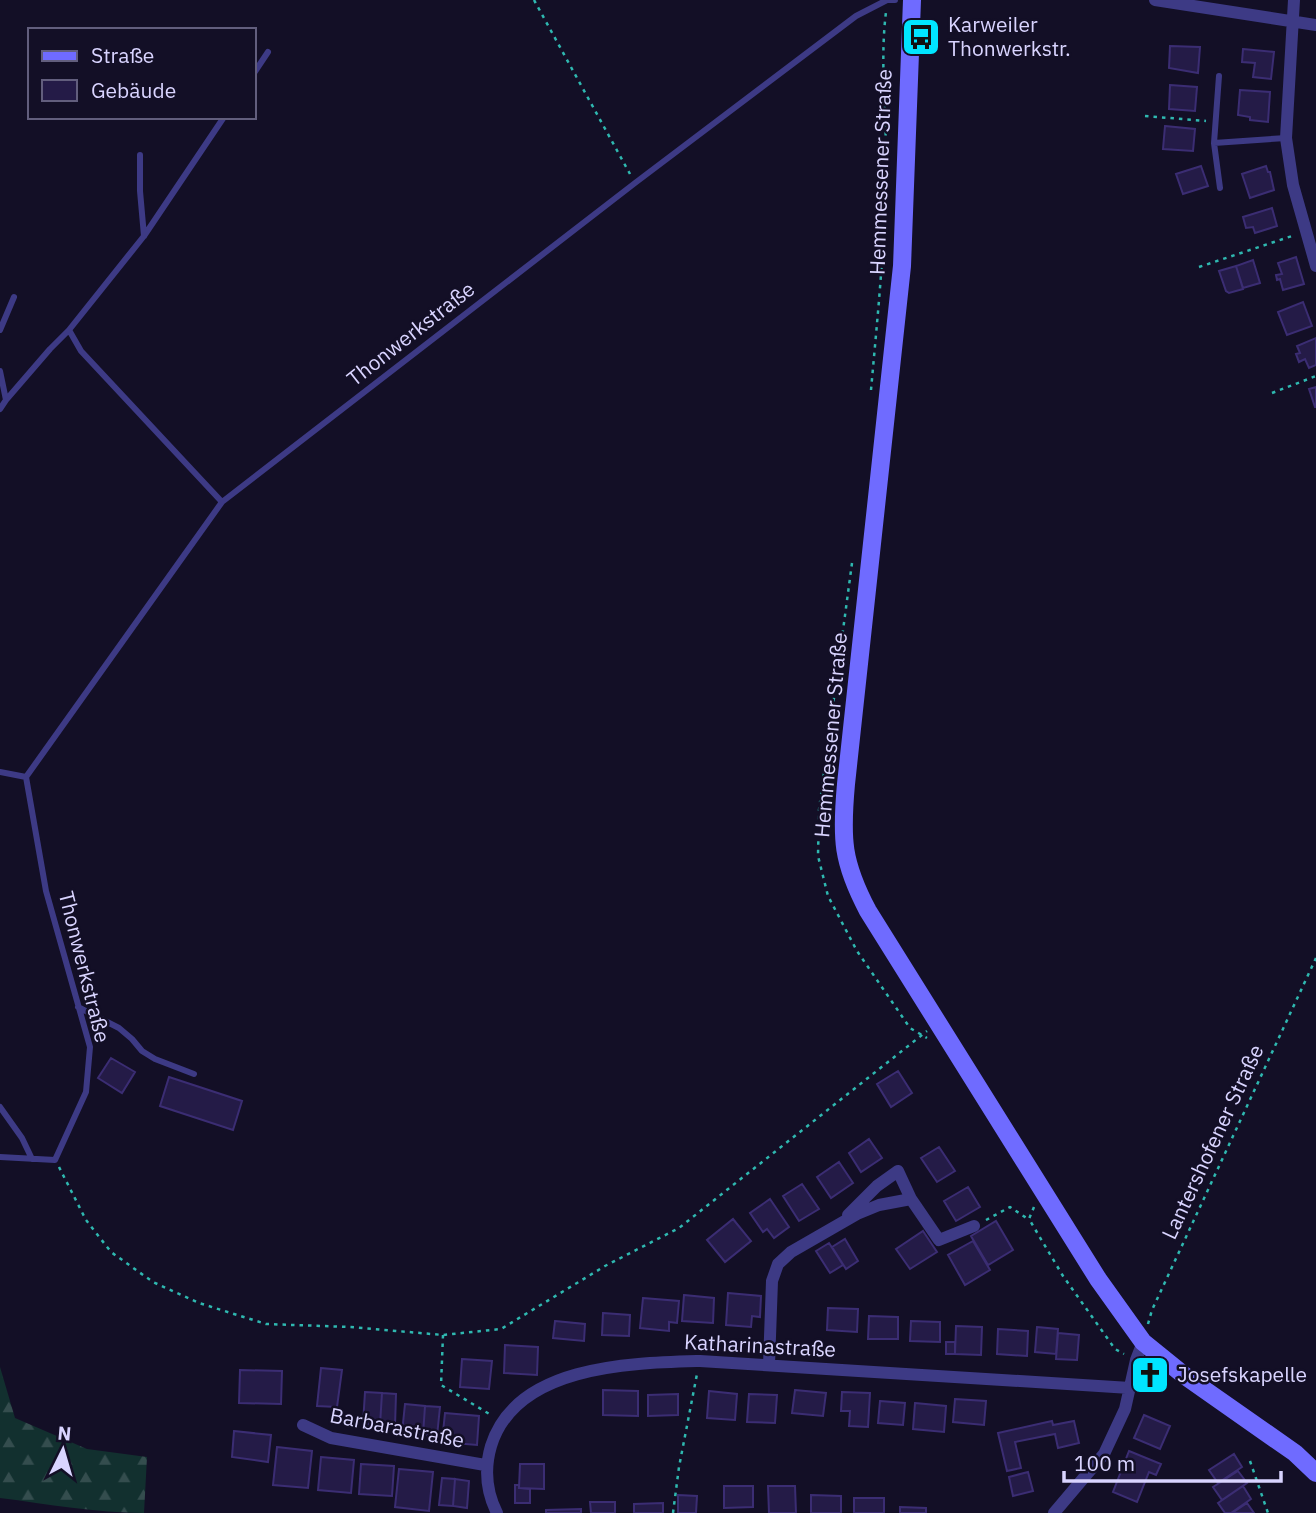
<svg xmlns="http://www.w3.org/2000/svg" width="1316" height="1513" viewBox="0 0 1316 1513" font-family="'IBM Plex Sans',sans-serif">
  <defs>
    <pattern id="forest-firs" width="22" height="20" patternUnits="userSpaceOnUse" patternTransform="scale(1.75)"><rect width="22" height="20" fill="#12302f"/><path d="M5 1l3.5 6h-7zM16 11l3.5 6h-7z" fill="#344d4e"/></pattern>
  </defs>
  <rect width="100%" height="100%" fill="#130f26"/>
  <path fill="url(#forest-firs)" d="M0,1367l15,51 72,31 60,8 -3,56c-48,0 -96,-9 -144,-15z"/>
  <path fill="#241b47" stroke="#3b2d73" stroke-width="2" d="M1170,46l30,1 -2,26 -29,-5z
    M1243,49l31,3 -3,27 -18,-2 2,-14 -13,-1z
    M1170,85l27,2 -2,24 -26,-2z
    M1240,90l30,2 -2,30 -18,-2v-3l-12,-2z
    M1165,126l30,3 -2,22 -30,-2z
    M1201,166l7,20 -25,8 -7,-20z
    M1266,166l2,6h2l4,18 -24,8 -8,-24z
    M1272,208l5,18 -22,7 -2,-6 -7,1 -3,-11z
    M1296,257l8,27 -21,6 -3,-11 -3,1 -1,-5 6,-1 -4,-11z
    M1253,260l7,23 -17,5 -7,-22z
    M1236,266l7,23 -14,4 -3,-2 -7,-20z
    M1303,302l9,24 -25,9 -9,-23z
    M1316,338v27l-7,3 -4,-9 -6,3 -3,-8 4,-1 -3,-7z
    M1316,387v20h-1l-6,-18z
    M111,1058l24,14 -13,21 -24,-15z
    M898,1071l14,22 -21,14 -14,-23z
    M169,1077l73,24 -9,29 -73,-24z
    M869,1139l13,19 -21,14 -12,-19z
    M939,1147l16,24 -18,11 -16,-24z
    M839,1162l14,21 -22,15 -14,-21z
    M802,1184l17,25 -20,12 -16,-25z
    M968,1187l12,20 -24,14 -12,-20z
    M770,1199l19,28 -15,11 -7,-9 -4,3 -13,-19z
    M733,1219l18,22 -26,21 -18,-22z
    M996,1221l17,29 -25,15 -17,-29z
    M923,1231l14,21 -27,17 -14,-20z
    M845,1239l13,22 -12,8 -14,-22z
    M973,1241l17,29 -25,15 -17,-30z
    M829,1243l14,22 -13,8 -14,-22z
    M728,1293l33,3 -1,21 -8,-1 -1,11 -25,-2z
    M684,1295l30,3 -1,25 -31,-2z
    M643,1298l36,3 -2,22 -8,-1v9l-29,-3z
    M828,1308l30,1 -1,23 -30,-2z
    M603,1313l27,2 -1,21 -27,-1z
    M869,1316l29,1v22h-30z
    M555,1321l30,3 -1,17 -31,-3z
    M911,1321l29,1v20l-30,-1z
    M956,1326l26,1 -1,28 -26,-1z
    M1037,1327l21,2 -2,25 -21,-2z
    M998,1329l30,2 -1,25 -30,-2z
    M1058,1333l21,2 -2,25 -21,-1z
    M946,1342h9v12h-9z
    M505,1345l33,2 -1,28 -33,-2z
    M462,1359l30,2 -3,28 -29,-2z
    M321,1368l21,2 -5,37 -20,-1z
    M240,1370l42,1 -1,33 -42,-1z
    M1153,1371l3,2v4l-3,3h-8l-1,-8z
    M603,1390l35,1v25l-35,-1z
    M795,1390l31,3 -3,23 -31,-3z
    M709,1391l28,3 -2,26 -28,-2z
    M365,1392l17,1 -2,32 -17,-1z
    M842,1392l28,1 -2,34 -19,-1 1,-15h-9z
    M382,1393l14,1 -1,32 -15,-1z
    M678,1394v21l-30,1v-21z
    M749,1394l28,1 -2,28 -28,-1z
    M955,1399l31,2 -2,24 -31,-3z
    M880,1401l25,2 -2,22 -25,-2z
    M915,1403l31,3 -2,26 -31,-3z
    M405,1404l20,2 -2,29 -21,-2z
    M425,1406l15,1 -3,29 -14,-1z
    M445,1413l34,3 -2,29 -35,-3z
    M1144,1415l26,11 -10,23 -26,-11z
    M1052,1421l1,4 21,-4 5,22 -21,5 -3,-14 -40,8 6,26 -14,3 -9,-38z
    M234,1431l37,4 -3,27 -36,-5z
    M277,1447l35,4 -4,37 -35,-3z
    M1129,1451l32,13 -5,11 -7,-3 -12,30 -24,-10z
    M1234,1454l8,13 -24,16 -9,-13z
    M321,1457l33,3 -3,33 -33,-3z
    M361,1464l33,2 -2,30 -33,-2z
    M520,1464h24v25l-25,-1z
    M399,1469l34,3 -4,39 -34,-4z
    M1238,1471l9,12 -25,17 -9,-13z
    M1028,1472l5,19 -20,5 -4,-19z
    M442,1478l13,1 -2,27 -14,-1z
    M455,1479l14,2 -2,27 -14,-2z
    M515,1485h4v3l11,1v14h-15z
    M724,1486h29v21l-29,1z
    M768,1486h27l1,27h-27z
    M1243,1486l8,13 -20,14h-6l-7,-10z
    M678,1495l19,1 -1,17h-18z
    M811,1495l30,1v17h-30z
    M854,1498h30v15h-30z
    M590,1502h25v11h-24z
    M663,1503v10h-29v-9z
    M1247,1503l7,10h-22z
    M900,1507l26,1v5h-26z
    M581,1509v4h-35v-3z"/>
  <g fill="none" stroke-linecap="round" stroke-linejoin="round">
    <path stroke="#2fb8b0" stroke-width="2.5" stroke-dasharray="3.5 5" stroke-linecap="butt" d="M534,0l96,174
      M1145,116l61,5
      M1199,267l96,-32
      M871,390c7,-78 15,-156 15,-234 0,-48 -6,-96 0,-144
      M1272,393l44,-17
      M852,563l-33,247 -1,46 10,40 29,55 53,77 17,10
      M59,1167l27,53 25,32 42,30 46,21 67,21 85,3 92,8 58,-6 104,-63 74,-38 248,-197
      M1034,1207l-5,12 34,57 52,73 9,5
      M986,1220l24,-13 18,12
      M1148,1324l4,-14 164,-352
      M443,1335l-2,50 50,30
      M1250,1461l18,52
      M673,1513l6,-46 18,-93"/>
    <path stroke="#3d3a85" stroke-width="6" d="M254,73l14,-21
      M1219,76l-5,67 72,-5
      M1214,143l6,45
      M140,155v36l4,45
      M0,330l14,-33
      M0,371l6,29 -6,9
      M6,400l44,-51 19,-19
      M222,502l-141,-151 -12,-21 75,-94 80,-119
      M0,772l26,5
      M78,1007l41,21 13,11 10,12 13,8 39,15
      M0,1107l22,31 10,21
      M0,1157l55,3 31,-68 4,-45 -44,-156 -20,-114 196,-275 413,-319 221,-167 31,-16h8"/>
    <path stroke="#3d3a85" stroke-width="12" d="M1155,0l161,25
      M1294,0l-8,138 7,47 23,81
      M848,1215l29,-29 21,-15 13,28
      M769,1364l3,-83 6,-17 13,-12 66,-38 22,-9 32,-6 28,41 35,-14
      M303,1425l28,13 154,27
      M497,1513c-11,-22 -13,-43 -6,-67 25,-81 139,-83 209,-85l430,27
      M1054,1513l50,-59 21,-45 11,-49 7,-18"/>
    <path stroke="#6f6bff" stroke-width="18" d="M912,0l-10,266 -56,518c-5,55 -4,78 22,127l230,368 45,63 42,34 110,77 21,20"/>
  </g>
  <defs>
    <symbol id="bus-square" viewBox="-11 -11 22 22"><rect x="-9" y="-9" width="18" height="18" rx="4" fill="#00e5ff" stroke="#130f26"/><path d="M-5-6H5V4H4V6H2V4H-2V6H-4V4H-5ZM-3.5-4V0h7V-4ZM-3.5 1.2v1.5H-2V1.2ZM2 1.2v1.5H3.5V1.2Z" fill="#111"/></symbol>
    <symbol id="church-square" viewBox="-11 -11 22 22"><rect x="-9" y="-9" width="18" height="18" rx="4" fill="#00e5ff" stroke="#130f26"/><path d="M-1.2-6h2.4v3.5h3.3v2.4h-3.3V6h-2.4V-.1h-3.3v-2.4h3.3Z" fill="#111"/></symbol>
  </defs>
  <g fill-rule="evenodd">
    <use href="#bus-square" x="899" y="15" width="44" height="44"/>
    <use href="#church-square" x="1128" y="1353" width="44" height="44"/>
  </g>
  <g text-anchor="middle" stroke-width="5" stroke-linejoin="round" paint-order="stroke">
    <g font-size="21" fill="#d9d4ff" stroke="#130f26" text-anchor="start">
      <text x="948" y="32">Karweiler<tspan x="948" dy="24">Thonwerkstr.</tspan></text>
      <text x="1177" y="1382">Josefskapelle</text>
    </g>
    <g font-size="21" fill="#d9d4ff" stroke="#130f26">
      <text transform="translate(881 172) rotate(-88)" y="7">Hemmessener Straße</text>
      <text transform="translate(411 334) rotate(-38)" y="7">Thonwerkstraße</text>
      <text transform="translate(831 735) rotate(-85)" y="7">Hemmessener Straße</text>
      <text transform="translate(84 967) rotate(76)" y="7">Thonwerkstraße</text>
      <text transform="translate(1213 1142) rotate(-65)" y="7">Lantershofener Straße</text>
      <text transform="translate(760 1346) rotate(3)" y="7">Katharinastraße</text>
      <text transform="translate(397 1428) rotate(11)" y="7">Barbarastraße</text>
    </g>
  </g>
  <rect x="28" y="28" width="228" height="91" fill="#130f26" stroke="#625e7d" stroke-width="2"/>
  <rect x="42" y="51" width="35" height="10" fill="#6f6bff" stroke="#625e7d" stroke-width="2"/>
  <text x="91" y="63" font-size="21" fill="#d9d4ff">Straße</text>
  <rect x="42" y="80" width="35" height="21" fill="#241b47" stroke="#625e7d" stroke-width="2"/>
  <text x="91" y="98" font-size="21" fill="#d9d4ff">Gebäude</text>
  <g transform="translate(63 1450) rotate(5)" stroke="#130f26" stroke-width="5" paint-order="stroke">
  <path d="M0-5L12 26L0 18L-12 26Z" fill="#d9d4ff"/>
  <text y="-10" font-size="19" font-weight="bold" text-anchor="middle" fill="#d9d4ff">N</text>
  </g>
  <path d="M1064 1471v10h217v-10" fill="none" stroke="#d9d4ff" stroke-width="3.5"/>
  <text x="1074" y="1471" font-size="21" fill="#d9d4ff" stroke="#130f26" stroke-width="5" paint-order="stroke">100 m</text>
</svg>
